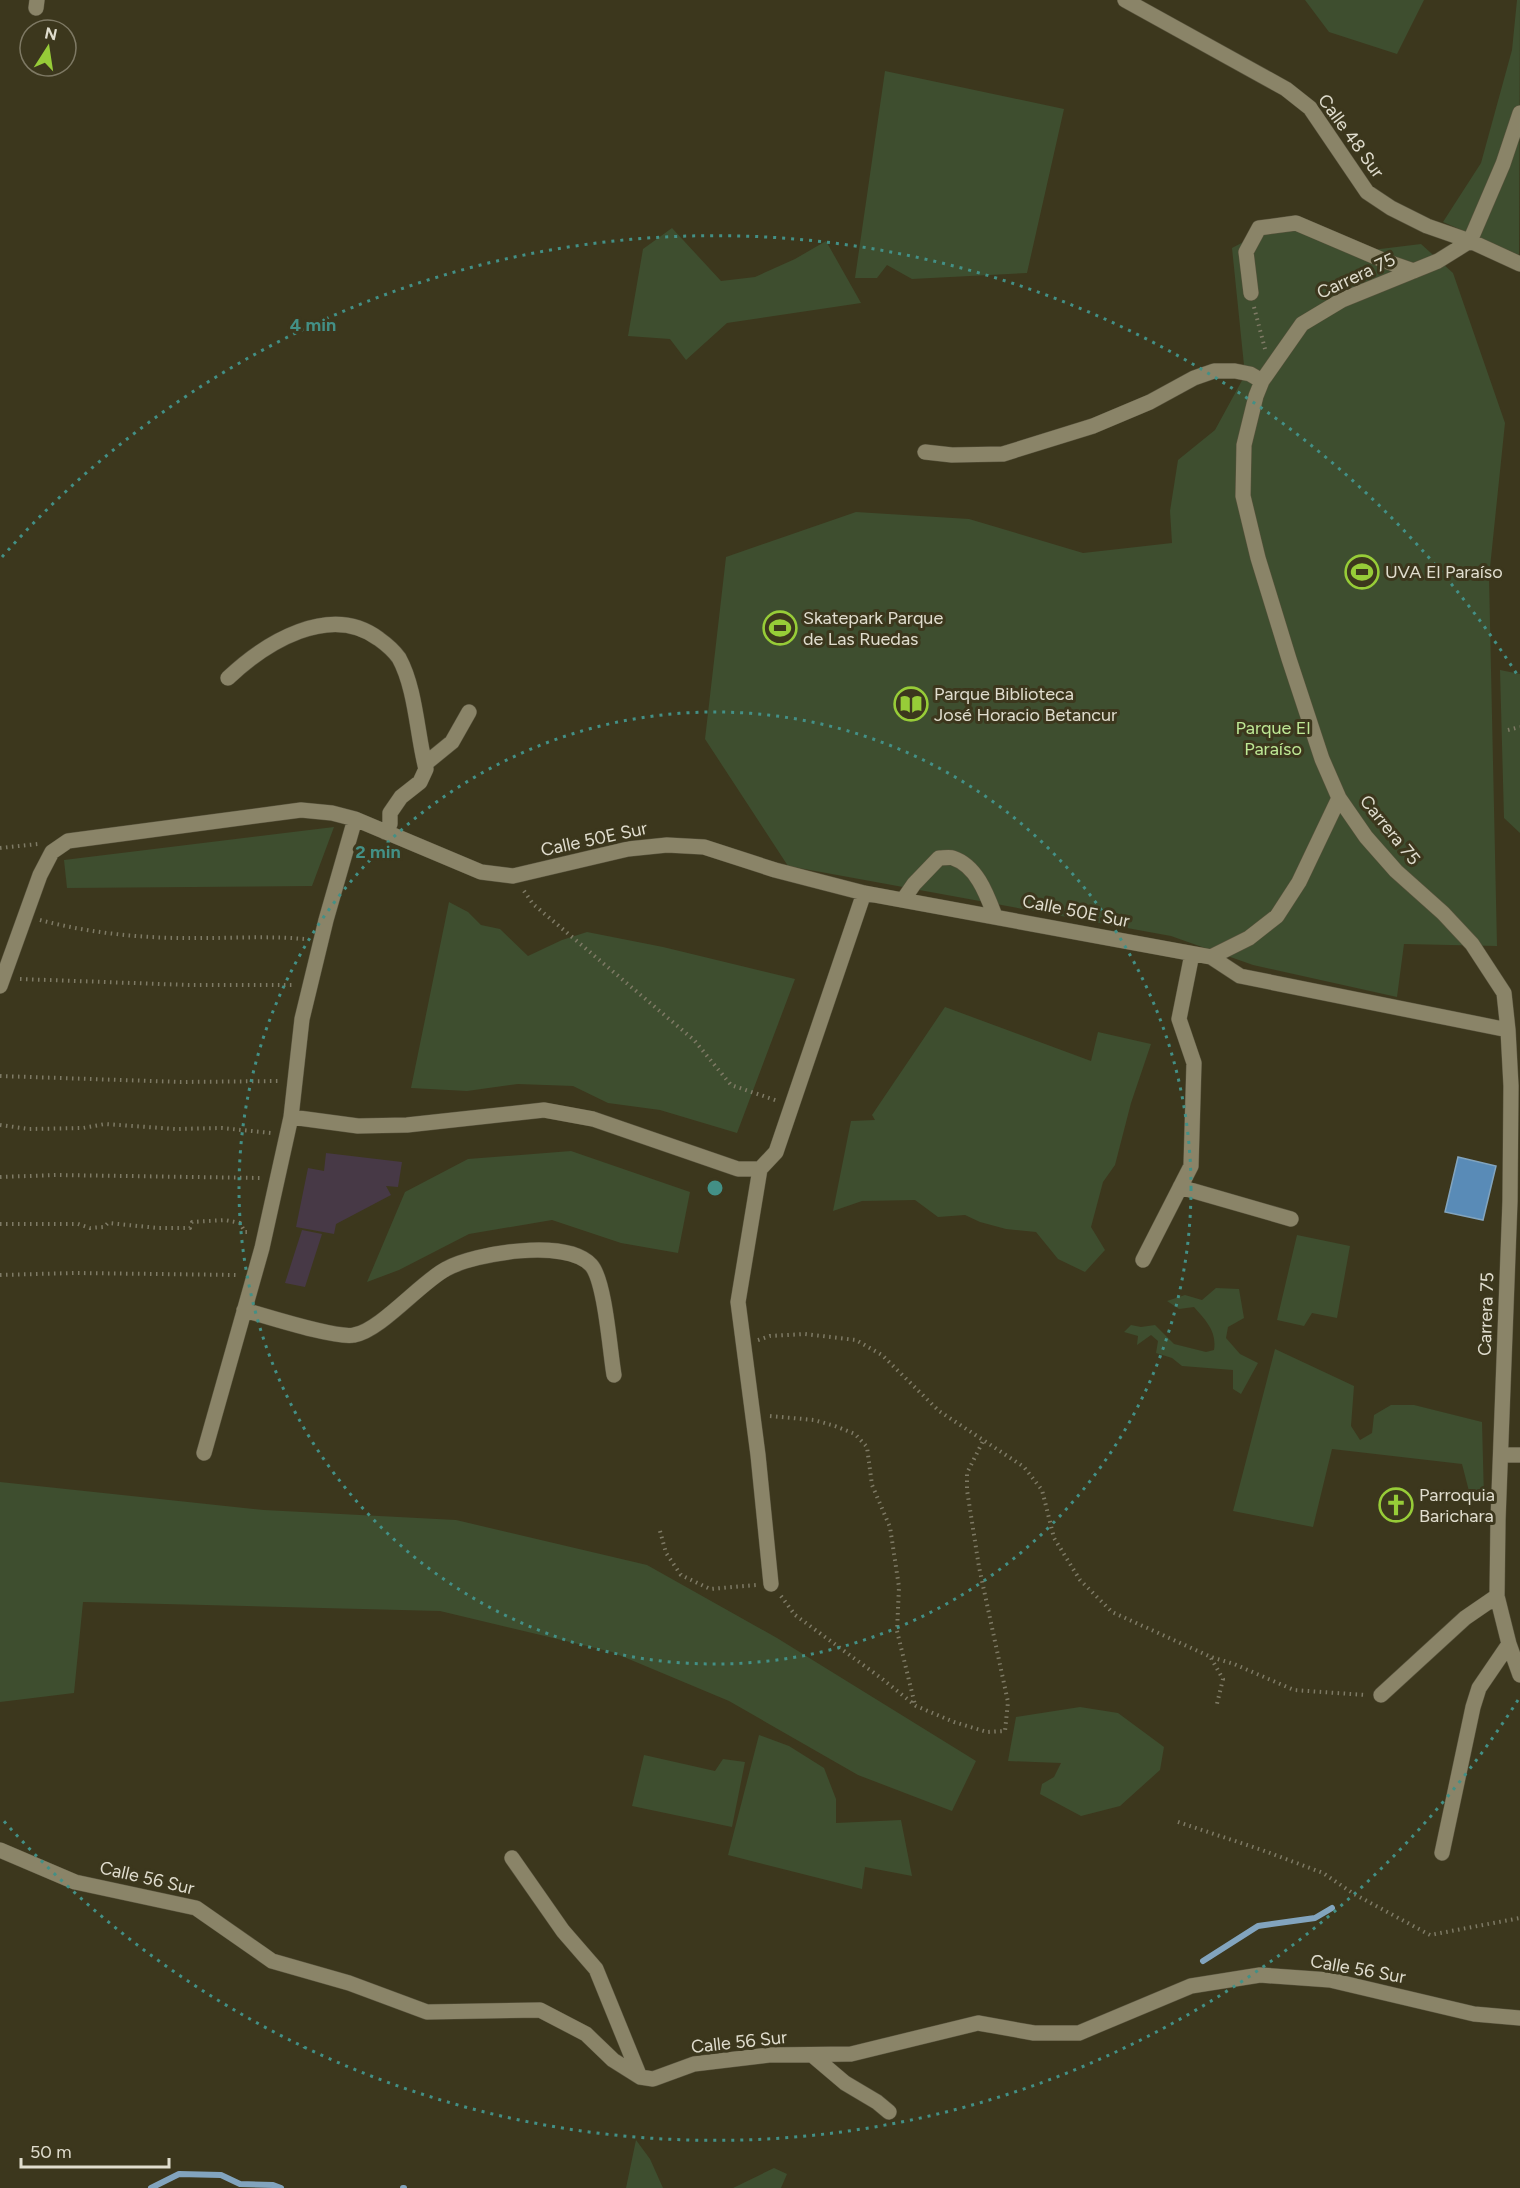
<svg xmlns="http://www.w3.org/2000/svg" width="1520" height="2188" viewBox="0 0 1520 2188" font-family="Figtree,sans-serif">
  <rect width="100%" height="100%" fill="#3c371d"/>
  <path fill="#473946" d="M326,1153l76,9 -4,25 -12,-1 5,9 -55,29 -2,10 -38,-7 12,-59 16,3z
    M302,1230l20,4 -17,53 -20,-4z"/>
  <path fill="#3e4e2f" d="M1305,0h119l-27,54 -68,-22z
    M1517,0h3l-1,255 -76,-33 38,-59 31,-113z
    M885,71l179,38 -37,164 -115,6 -25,-14 -10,13h-22z
    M1276,225l96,25 49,-6 32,29 52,150 -16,154 8,369 -93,-2 -7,53 -144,-32 -82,-29 -383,-70 -83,-127 21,-182 130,-45 113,7 114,34 89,-10 -2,-32 8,-51 37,-30 30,-55 -13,-127z
    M672,228l49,53 34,-4 40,-18 31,-18 35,62 -134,20 -41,37 -16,-21 -42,-3 15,-87z
    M1500,670l20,4v159l-16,-15z
    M334,827l-22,59 -245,2 -3,-28z
    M449,902l19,10 13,13 19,4 28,27 34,-16 25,-8 76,15 132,32 -58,154 -77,-23 -52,-7 -35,-17 -55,-2 -51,7 -56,-3z
    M945,1007l146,54 7,-29 53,12 -20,59 -16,62 -12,17 -12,45 14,23 -20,22 -27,-13 -22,-27 -30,-3 -26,-7 -15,-7 -27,2 -23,-17 -53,1 -29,10 18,-90 24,-1 -3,-5z
    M571,1151l119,41 -12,61 -57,-10 -69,-23 -83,14 -70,36 -32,12 38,-90 63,-33z
    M1297,1235l53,11 -13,72 -25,-5 -8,13 -27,-6z
    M1216,1288l23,1 5,29 -16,9 -2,11 14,16 18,9 -17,31 -8,-5v-19l-51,-4 -10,-8 -16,-5 2,-12 -7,-6 -14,10 1,-9 -14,-4 7,-7 10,2 14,-2 19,19 32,8 8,-2c3,-19 -8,-29 -20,-43l-15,2 -12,-8 18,-6 17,5z
    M1275,1349l79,37 -3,40 9,14 12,-7 2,-18 17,-10h23l68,17 2,77h-13l-9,-35 -130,-15 -19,78 -80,-16z
    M0,1482l264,28 192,10 191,45 130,73 199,123 -24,50 -94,-36 -129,-74 -117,-49 -172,-41 -357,-9 -9,91 -74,9z
    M1080,1707l38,6 46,34 -4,23 -40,36 -39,10 -41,-22 2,-10 12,-7 7,-14 -53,-2 8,-44z
    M759,1735l30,11 35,22 12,31v24l65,-3 11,56 -47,-9 -3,22 -134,-34z
    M644,1755l71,16 8,-12 22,3 -13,65 -100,-21z
    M636,2140l14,19 13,29h-37z
    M774,2168l13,6 -6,14h-48z"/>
  <path fill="#598bb7" stroke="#82a4be" stroke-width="1.5" d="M1458,1157l38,9 -13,54 -38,-8z"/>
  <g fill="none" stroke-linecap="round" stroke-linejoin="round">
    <path stroke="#82a4be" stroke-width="6" d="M1203,1961l55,-35 57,-8 17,-10
      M151,2188l28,-14 42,1 19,9 33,1 8,3
      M403,2188h1"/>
    <defs>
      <path id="minor" d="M1125,0l161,89 24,19 57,84 24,16 36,18 43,15 50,23
        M36,8l1,-8
        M1520,113l-17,51 -33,77 -32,20 -96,39 -40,24 -40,57 -6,15 -12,49 -1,51 15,62 31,101 33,100 17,39 27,39 30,34 47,42 29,31 32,49 4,37 3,56 -1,115 -12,319 -1,76 12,48 11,31
        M1251,293l-5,-41 13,-24 37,-5 89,38 29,10
        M925,452l27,3 51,-1 90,-28 57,-24 44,-24 20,-7h21l15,3 12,7
        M228,678c37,-35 102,-76 151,-39 7,5 15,12 20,19 17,31 18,77 27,111l-6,13 -19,15 -11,16v11l-5,8
        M425,764l27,-22 17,-30
        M903,900l11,-16 25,-26c4,0 11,-1 14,0 24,8 34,37 42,58
        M1211,957l38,-19 28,-22 22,-34 40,-84
        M0,986l40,-111 12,-23 16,-11 233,-31 31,3 23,6 126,53 32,4 115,-27 39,-4 37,2 71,23 89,23 347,64 29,19 268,54
        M291,1117l67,9 49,-1 137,-15 49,9 145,50h22l16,-17 88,-259
        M760,1169l-22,133 20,153 13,129
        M1180,1187l111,32
        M1143,1260l48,-94 3,-103 -15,-44 13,-65
        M244,1310c22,6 92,29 110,25 26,-4 67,-53 92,-66 29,-16 120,-31 145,-4 14,15 19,87 23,110
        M204,1453l58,-205 29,-131 11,-98 24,-99 29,-101
        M1501,1455h19
        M1381,1695l84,-77 32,-22
        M0,1850l75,32 121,26 76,53 77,22 78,29 113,-2 46,24 27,26 27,17 13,2 41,-15 75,-9 82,-1 127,-31 56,10h45l112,-47 69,-11 70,5 144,34 46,4
        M1442,1853l31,-146 6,-19 30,-44
        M512,1858l51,73 33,38 44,108
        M812,2055l33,28 32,19 12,10"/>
    </defs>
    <use href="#minor" stroke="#58533d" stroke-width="16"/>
    <path stroke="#7e7a65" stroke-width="4" stroke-dasharray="1.5 4.5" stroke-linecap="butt" d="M1254,307l11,42
      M1508,730l12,-3
      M0,848l38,-4
      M524,891l9,13 161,136 37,45 47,16
      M40,920c53,14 109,19 164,18 33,0 67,-2 100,1
      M20,979l168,6h106
      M0,1076l181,6 99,-1
      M0,1125l29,4 54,-1 22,-4 70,5 47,-1 49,5
      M0,1177l57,-2 204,3
      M0,1224h78l12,4 14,-1 4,-4 50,5h32l2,-6 33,-2 15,3 5,9h6
      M0,1275l74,-2 164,2
      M758,1340l12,-4 35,-2 51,6 26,15 57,56 85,56 18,23 12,48 26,42 32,32 99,45 23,7 60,26 71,5
      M770,1416l44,4 21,6 20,8 12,13 5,38 18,42 9,60 -2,44 18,74
      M660,1531l6,22 15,22 29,14 46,-4
      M781,1596l14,19 86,63 35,28 38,16 33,10 18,-1 3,-29 -29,-135 -12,-77v-17l17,-34
      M1211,1658l12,21 -7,29
      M1178,1822l84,28 61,23 31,21 76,41 90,-17"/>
    <use href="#minor" stroke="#8a8468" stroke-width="15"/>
  </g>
  <g fill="none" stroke="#439086" stroke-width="3" stroke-dasharray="3 6">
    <circle cx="715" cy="1188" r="476"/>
    <path d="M1518 1700A952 952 0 0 1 2 1819M2 557A952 952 0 0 1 1518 676"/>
  </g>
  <defs>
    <symbol id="stadium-ring" viewBox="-11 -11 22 22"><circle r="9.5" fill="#3c371d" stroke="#97cc38" stroke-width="1.5"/><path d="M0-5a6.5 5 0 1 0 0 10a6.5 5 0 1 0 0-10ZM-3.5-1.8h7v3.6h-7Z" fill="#97cc38"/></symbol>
    <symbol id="library-ring" viewBox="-11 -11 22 22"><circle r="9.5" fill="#3c371d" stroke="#97cc38" stroke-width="1.5"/><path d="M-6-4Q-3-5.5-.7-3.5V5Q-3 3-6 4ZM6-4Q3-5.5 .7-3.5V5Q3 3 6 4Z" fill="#97cc38"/></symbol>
    <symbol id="church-ring" viewBox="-11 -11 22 22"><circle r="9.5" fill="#3c371d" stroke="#97cc38" stroke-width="1.5"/><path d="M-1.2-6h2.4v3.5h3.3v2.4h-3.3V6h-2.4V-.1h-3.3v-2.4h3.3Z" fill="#97cc38"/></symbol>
  </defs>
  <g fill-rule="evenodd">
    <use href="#stadium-ring" x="1343" y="553" width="38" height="38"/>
    <use href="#stadium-ring" x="761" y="609" width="38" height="38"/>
    <use href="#library-ring" x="892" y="685" width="38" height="38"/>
    <use href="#church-ring" x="1377" y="1486" width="38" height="38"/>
  </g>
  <g text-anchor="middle" stroke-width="6" stroke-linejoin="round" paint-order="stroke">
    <g font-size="18" fill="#e0ddce" stroke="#3c371d">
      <text transform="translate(1351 136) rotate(54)" y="6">Calle 48 Sur</text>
      <text transform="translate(1356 276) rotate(-25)" y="6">Carrera 75</text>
      <text transform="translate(1390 830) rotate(51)" y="6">Carrera 75</text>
      <text transform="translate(594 839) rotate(-12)" y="6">Calle 50E Sur</text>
      <text transform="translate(1076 911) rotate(11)" y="6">Calle 50E Sur</text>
      <text transform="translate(1486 1314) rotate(-88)" y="6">Carrera 75</text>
      <text transform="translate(147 1878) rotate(13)" y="6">Calle 56 Sur</text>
      <text transform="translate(1358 1969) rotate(10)" y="6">Calle 56 Sur</text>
      <text transform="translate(739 2042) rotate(-6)" y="6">Calle 56 Sur</text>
    </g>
    <g font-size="18" fill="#e0ddce" stroke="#3c371d" text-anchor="start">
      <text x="1385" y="578">UVA El Paraíso</text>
      <text x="803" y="624">Skatepark Parque<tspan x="803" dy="21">de Las Ruedas</tspan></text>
      <text x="934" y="700">Parque Biblioteca<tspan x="934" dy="21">José Horacio Betancur</tspan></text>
      <text x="1419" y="1501">Parroquia<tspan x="1419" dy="21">Barichara</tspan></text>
    </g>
    <g font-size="18" fill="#bee895" stroke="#3c371d">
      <text x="1273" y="734">Parque El<tspan x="1273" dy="21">Paraíso</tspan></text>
    </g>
  </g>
  <circle cx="715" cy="1188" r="9" fill="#439086" stroke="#3c371d" stroke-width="3"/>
  <g font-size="18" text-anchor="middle" font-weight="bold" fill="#439086" stroke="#3c371d" stroke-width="6" stroke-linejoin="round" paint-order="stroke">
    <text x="313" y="331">4 min</text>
    <text x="378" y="858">2 min</text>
  </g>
  <g transform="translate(48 48) rotate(12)"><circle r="28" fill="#3c371d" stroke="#7e7964" stroke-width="1.5"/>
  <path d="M0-4.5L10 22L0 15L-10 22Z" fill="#97cc38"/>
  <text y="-9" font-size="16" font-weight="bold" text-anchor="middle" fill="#e0ddce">N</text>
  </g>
  <path d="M21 2158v9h148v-9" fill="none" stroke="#e0ddce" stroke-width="3"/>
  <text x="30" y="2158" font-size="18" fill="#e0ddce" stroke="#3c371d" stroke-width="4.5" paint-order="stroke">50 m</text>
</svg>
